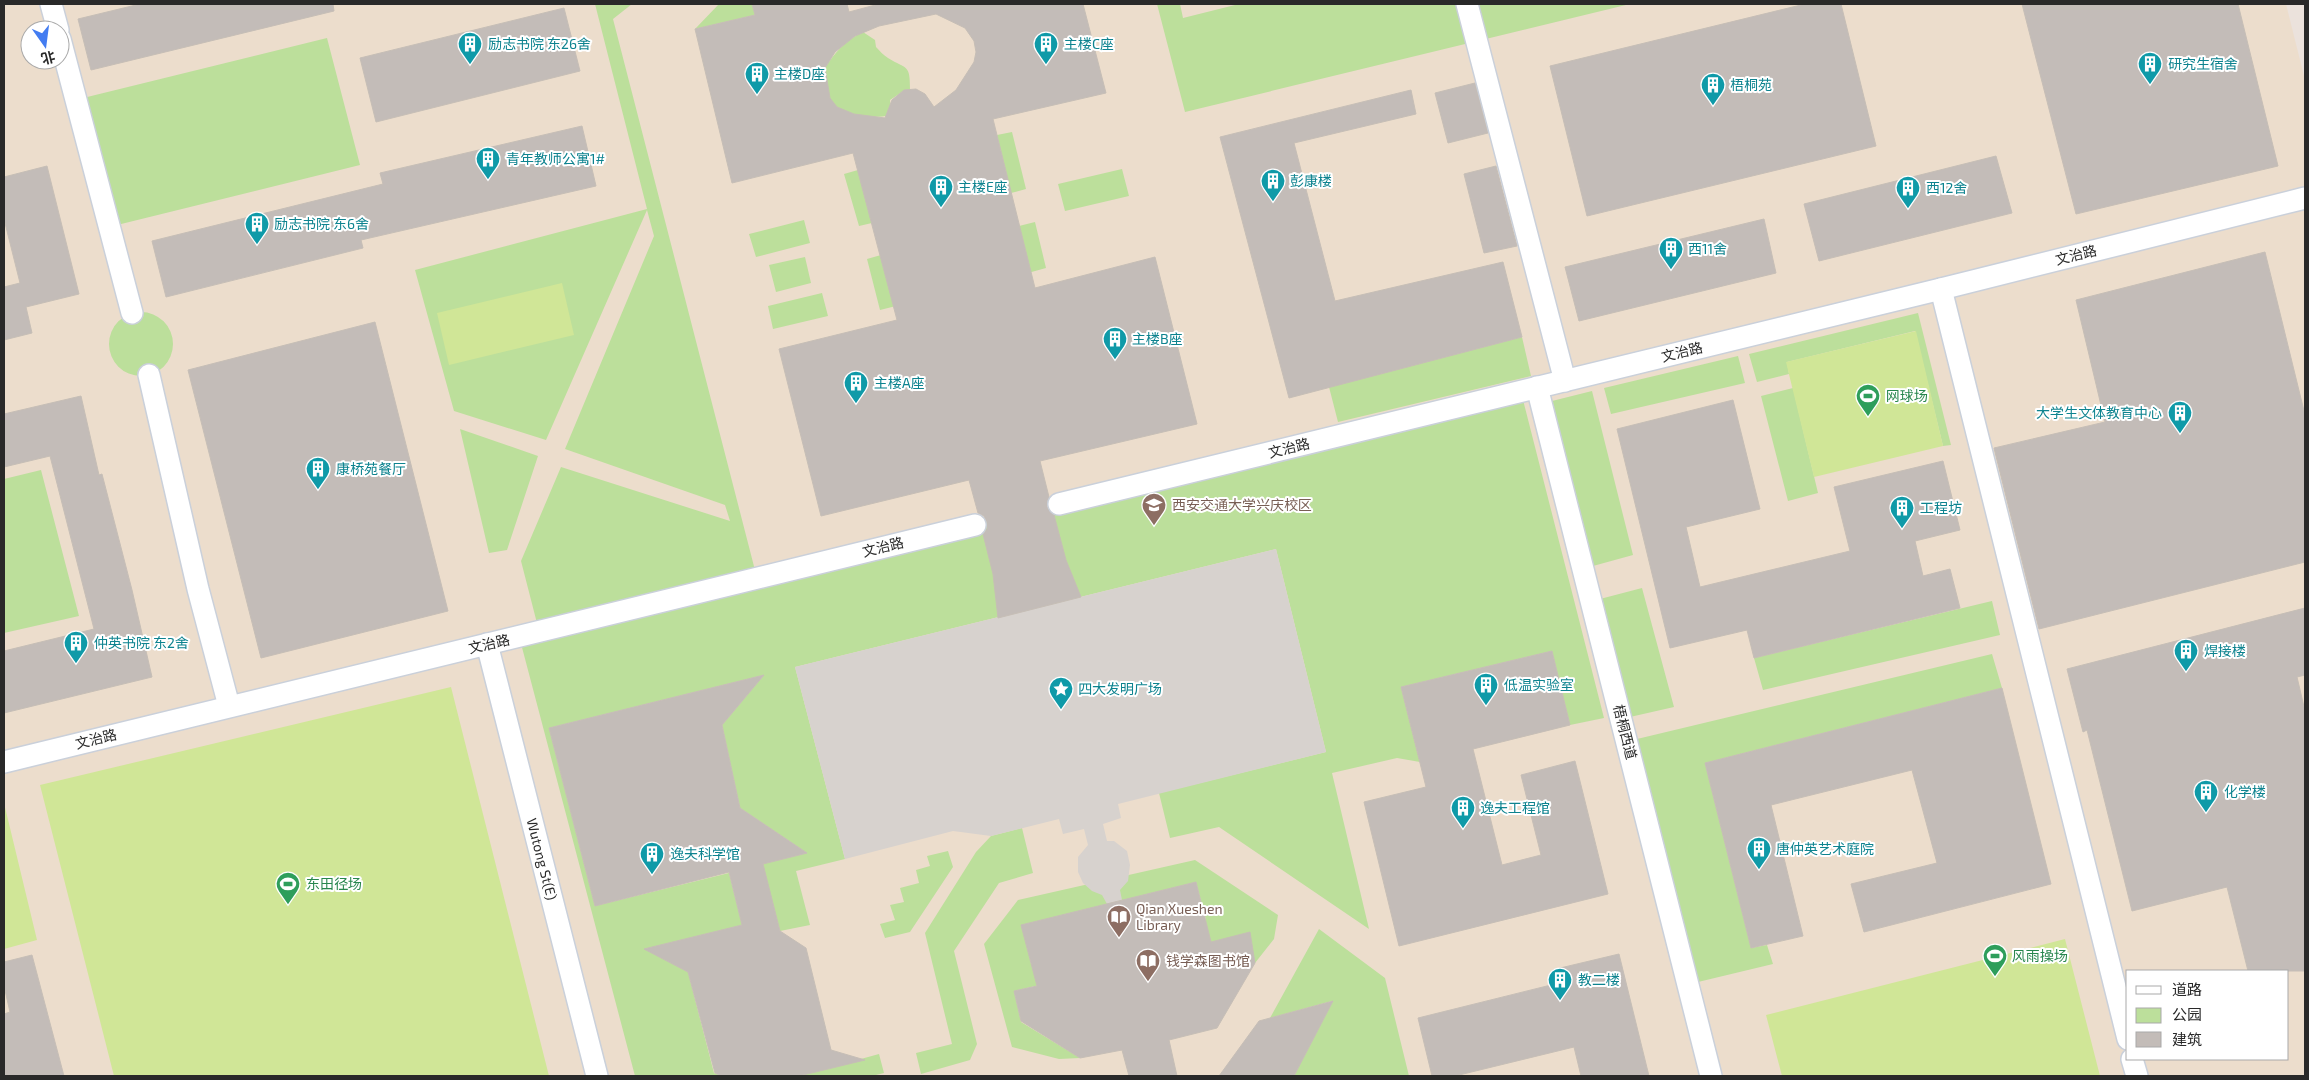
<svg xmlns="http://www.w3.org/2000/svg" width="2309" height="1080" viewBox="0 0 2309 1080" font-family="'Exo 2','Noto Sans SC',sans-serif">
  <rect width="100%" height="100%" fill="#ebe2dc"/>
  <path fill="#ecddcc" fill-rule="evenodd" d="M4,4h2282l19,76v996h-2301zM30,30h30v30h-30zM2128,971h160v88h-160z"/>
  <path fill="#bcdf9b" d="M595,4h37l-19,15 144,559 764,-186 83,326 -34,7 -18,-74 -151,36 19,75 -23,-4 -65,15 37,156 -150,-102 -49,11 -11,-45 167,-41 -50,-203 -481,118 50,192 -49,12 14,54 -30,6 -18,-67 45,-11 -67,-45 -18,-83 42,-50 -215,53 46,178 134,-33 13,52 -97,24 43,23 26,101 7,3h-86l-116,-440 20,-5 -18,-70 40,-94 169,54 -5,-16 -160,-56 89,-213 -7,-26 -101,230 -92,-29 -39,-141 232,-61z
    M719,4h33l3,11 -60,14z
    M1157,4h23l3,14 56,-14h391l-445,108z
    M863,32l12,8 1,7c4,4 7,8 12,11 19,12 22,5 22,32l-8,2 -12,8 1,15c-18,4 -51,3 -61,-16 -4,-8 -4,-22 -5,-31 10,-16 21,-28 38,-36z
    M327,38l33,127 -251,62 -34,-127z
    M1012,132l14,57 -15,4 -14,-58z
    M1122,169l7,27 -64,15 -7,-27z
    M858,170l14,53 -13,3 -15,-52z
    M804,220l6,23 -54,14 -7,-23z
    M1035,222l11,46 -44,12 17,-54z
    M881,255l39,45 -40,10 -13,-51z
    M805,257l6,26 -35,9 -7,-27z
    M822,293l6,23 -55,13 -5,-23z
    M109 344a32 32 0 1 1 64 0a32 32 0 1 1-64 0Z
    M1918,313l33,132 -8,1 -28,-115 -128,31 2,12 -32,8 -8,-28z
    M1522,337l9,39 -193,46 -9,-35z
    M1738,356l7,27 -134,31 -7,-26z
    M1793,388l25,105 -30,8 -27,-105z
    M1592,391l41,164 -40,11 -41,-165z
    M460,429l78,27 -31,94 -18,3z
    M41,470l38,146 -75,17v-154z
    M1642,588l32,119 -44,10 -30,-118z
    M1992,601l8,34 -237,55 -9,-32z
    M1992,654l10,34 -297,75 46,185 16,-3 6,19 -75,18 -61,-243z
    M1022,828l11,45 -34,10 -45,68 23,93 -7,16 -49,14 -5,-21 36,-9 -27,-111 51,-81 15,-16z
    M948,851l5,16 -43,65 -25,6 -5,-14 15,-4 -5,-15 14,-3 -4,-14 19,-5 -3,-13 14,-4 -3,-10z
    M1195,860l83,55 -4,24 -19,24 -94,-9 11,-26 34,-8 -10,-38 -174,43 9,39 36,-7 24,16 -77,18 7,31 59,36 -21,1 -47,-12 -28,-103 34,-44z
    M1319,929l66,49 24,98h-115l38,-75 -62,17z
    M879,1054l5,19 -12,3h-73z"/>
  <path fill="#d0e697" d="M562,283l12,52 -125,30 -12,-52z
    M1916,331l27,115 -129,31 -28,-115z
    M451,687l98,389h-435l-74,-291z
    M4,803l33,137 -33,9z
    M2065,939l35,137h-318l-16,-61z"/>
  <path fill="#d7d2ce" d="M1276,549l50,203 -208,52 3,14 -18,6 4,17h7l13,10 3,14 -2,16 -8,9 2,10 -15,4 -5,-9 -10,-4 -9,-8 -5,-11v-15l10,-12 -4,-16 -21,5 -4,-15 -68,17 -38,-5 -108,28 -50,-192z"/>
  <path fill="#c3bcb8" stroke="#c6beb6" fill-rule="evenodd" d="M140,4h193l1,7 -243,59 -13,-51z
    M752,4h95l2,8 30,-8h204l23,89 -113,26 42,169 120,-31 42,167 -157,37 9,36 -2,10 7,8 12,45 15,37 -83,21 -5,-44 -10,-40 4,-5v-6l-3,-7 -6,-3 -9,-33 -148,36 -42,-167 118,-29 -44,-167 -121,30 -37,-154 60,-14zM936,14l29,14 9,13 2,11 -2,10 -18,28 -22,17 -9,-13 -9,-5 -12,1 -12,10 -7,18 -31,-4 -17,-7 -7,-9 -5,-30 10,-16 20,-16 24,-10z
    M1805,4h36l35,142 -289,70 -37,-150z
    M2022,4h216l40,162 -202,48z
    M564,8l16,63 -204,51 -16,-64z
    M1475,83l13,50 -40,10 -13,-50z
    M1411,90l5,24 -122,29 41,158 168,-39 19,75 -233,61 -69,-261z
    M582,126l14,60 -235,54 2,8 -197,49 -14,-56 231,-57 -3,-11z
    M1996,156l16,57 -193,48 -15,-57z
    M47,166l32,128 -53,13 6,26 -28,7v-53l16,-4 -16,-64v-42z
    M1496,166l21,80 -33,7 -20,-79z
    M1764,219l12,54 -197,48 -14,-54z
    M2265,252l40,163v147l-266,67 -45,-181 111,-26 -29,-122z
    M375,322l73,289 -187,47 -73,-288z
    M81,396l18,79 3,-1 30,116 20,87 -148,36v-62l90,-22 -44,-173 -46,11v-53z
    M1733,400l27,109 -74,18 14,60 150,-36 -16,-64 109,-26 17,69 -45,11 8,35 27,-7 10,39 -206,50 -7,-28 -77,18 -53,-219z
    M2305,608v67l-8,2 8,34v260h-57l-21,-84 -95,24 -45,-181 -4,2 -16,-63z
    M1552,651l18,74 -97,24 29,116 39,-10 -20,-80 54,-14 33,133 -209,52 -35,-144 62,-15 -25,-100z
    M764,675l-42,50 18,83 67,45 -44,11 17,67 26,17 25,102 34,10 -66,16h-78l-6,-3 -27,-101 -44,-23 98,-24 -13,-53 -134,34 -46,-178z
    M2002,688l49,196 -187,48 -13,-48 86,-21 -25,-93 -141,35 32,131 -52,12 -46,-185z
    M1196,882l15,60 39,-10 5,31 -38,65 -48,12 8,36h-48l-7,-26 -42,8 -59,-37 -7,-30 23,-5 -16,-61z
    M1619,954l30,122h-68l-7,-29 -119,29h-23l-14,-58 141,-35 -3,-14z
    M32,955l32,121h-60v-62l6,-2 -6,-26v-24z
    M1333,1001l-39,75h-75l40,-55z"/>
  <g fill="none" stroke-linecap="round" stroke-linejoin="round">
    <defs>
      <g id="minor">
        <path d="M51,4l7,26"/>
        <path d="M1467,4l98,377"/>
        <path d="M60,39l72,274"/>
        <path d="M1941,289l187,750"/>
        <path d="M149,375l49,214 31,117"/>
        <path d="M1537,387l174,689"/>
        <path d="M1059,504l882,-215 364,-91"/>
        <path id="s1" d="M487,644l110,432"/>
        <path d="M4,762l971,-237"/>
        <path d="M2132,1059l5,17"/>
      </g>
    </defs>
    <use href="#minor" stroke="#cad0da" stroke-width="24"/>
    <use href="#minor" stroke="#fff" stroke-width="21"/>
  </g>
  <defs>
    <symbol id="building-pin" viewBox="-11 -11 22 30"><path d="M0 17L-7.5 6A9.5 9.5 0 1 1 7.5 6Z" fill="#0f9aa8" stroke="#fff"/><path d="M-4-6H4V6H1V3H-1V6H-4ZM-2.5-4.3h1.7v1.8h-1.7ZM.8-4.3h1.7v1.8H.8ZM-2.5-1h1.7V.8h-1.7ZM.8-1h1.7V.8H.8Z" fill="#fff"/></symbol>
    <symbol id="stadium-pin" viewBox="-11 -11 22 30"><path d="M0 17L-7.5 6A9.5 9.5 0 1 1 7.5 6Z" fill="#2e9e5b" stroke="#fff"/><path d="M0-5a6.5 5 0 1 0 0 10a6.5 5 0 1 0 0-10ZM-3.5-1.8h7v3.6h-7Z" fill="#fff"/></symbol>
    <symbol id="university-pin" viewBox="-11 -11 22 30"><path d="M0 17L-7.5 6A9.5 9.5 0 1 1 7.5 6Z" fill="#8d6e63" stroke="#fff"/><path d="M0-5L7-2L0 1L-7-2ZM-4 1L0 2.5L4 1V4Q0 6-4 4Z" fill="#fff"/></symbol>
    <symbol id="sight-pin" viewBox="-11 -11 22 30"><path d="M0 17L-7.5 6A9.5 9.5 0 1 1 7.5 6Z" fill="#0f9aa8" stroke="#fff"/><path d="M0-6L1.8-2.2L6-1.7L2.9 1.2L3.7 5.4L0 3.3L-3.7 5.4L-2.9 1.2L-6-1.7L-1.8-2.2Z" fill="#fff"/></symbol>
    <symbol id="library-pin" viewBox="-11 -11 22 30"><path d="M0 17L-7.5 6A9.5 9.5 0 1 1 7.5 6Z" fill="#8d6e63" stroke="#fff"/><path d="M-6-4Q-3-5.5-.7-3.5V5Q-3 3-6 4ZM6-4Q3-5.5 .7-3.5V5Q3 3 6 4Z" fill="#fff"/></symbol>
  </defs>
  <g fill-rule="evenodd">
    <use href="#building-pin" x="456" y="30" width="28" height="38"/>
    <use href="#building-pin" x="1032" y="30" width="28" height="38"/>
    <use href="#building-pin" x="2136" y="50" width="28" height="38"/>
    <use href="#building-pin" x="743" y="60" width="28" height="38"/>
    <use href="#building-pin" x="1699" y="71" width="28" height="38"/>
    <use href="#building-pin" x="474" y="145" width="28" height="38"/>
    <use href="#building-pin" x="1259" y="167" width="28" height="38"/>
    <use href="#building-pin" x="927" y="173" width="28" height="38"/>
    <use href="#building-pin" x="1894" y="174" width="28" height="38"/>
    <use href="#building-pin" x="243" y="210" width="28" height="38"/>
    <use href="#building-pin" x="1657" y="235" width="28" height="38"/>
    <use href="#building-pin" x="1101" y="325" width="28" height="38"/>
    <use href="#building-pin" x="842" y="369" width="28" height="38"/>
    <use href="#stadium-pin" x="1854" y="382" width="28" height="38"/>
    <use href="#building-pin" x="2166" y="399" width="28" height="38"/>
    <use href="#building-pin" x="304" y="455" width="28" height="38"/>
    <use href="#university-pin" x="1140" y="491" width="28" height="38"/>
    <use href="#building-pin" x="1888" y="494" width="28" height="38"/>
    <use href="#building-pin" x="62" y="629" width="28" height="38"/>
    <use href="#building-pin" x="2172" y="637" width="28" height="38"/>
    <use href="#building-pin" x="1472" y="671" width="28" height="38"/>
    <use href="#sight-pin" x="1047" y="675" width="28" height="38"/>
    <use href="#building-pin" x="2192" y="778" width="28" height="38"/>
    <use href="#building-pin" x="1449" y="794" width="28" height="38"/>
    <use href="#building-pin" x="1745" y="835" width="28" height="38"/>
    <use href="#building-pin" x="638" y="840" width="28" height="38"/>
    <use href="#stadium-pin" x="274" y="870" width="28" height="38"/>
    <use href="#library-pin" x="1105" y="903" width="28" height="38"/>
    <use href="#stadium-pin" x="1981" y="942" width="28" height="38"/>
    <use href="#library-pin" x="1134" y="947" width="28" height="38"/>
    <use href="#building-pin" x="1546" y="966" width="28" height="38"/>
  </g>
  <g text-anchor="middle" stroke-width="4" stroke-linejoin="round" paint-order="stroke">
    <g font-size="14" fill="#0d838f" stroke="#fff" text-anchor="start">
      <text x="488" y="49">励志书院 东26舍</text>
      <text x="1064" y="49">主楼C座</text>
      <text x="2168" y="69">研究生宿舍</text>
      <text x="774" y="79">主楼D座</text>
      <text x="1730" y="90">梧桐苑</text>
      <text x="506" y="164">青年教师公寓1#</text>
      <text x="1290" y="186">彭康楼</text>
      <text x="958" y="192">主楼E座</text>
      <text x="1926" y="193">西12舍</text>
      <text x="274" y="229">励志书院 东6舍</text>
      <text x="1688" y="254">西11舍</text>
      <text x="1132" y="344">主楼B座</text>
      <text x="874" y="388">主楼A座</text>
      <text x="2162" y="418" text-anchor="end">大学生文体教育中心</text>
      <text x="336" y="474">康桥苑餐厅</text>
      <text x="1920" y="513">工程坊</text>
      <text x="94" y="648">仲英书院 东2舍</text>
      <text x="2204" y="656">焊接楼</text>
      <text x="1504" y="690">低温实验室</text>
      <text x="1078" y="694">四大发明广场</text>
      <text x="2224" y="797">化学楼</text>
      <text x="1480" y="813">逸夫工程馆</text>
      <text x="1776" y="854">唐仲英艺术庭院</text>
      <text x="670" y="859">逸夫科学馆</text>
      <text x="1578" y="985">教二楼</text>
    </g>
    <g font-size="14" fill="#292929" stroke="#fff">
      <text transform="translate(2076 255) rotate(-14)" y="5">文治路</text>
      <text transform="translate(1682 352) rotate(-14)" y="5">文治路</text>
      <text transform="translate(1289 448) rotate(-14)" y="5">文治路</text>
      <text transform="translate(883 547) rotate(-14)" y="5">文治路</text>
      <text transform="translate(489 644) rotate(-13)" y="5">文治路</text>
      <text transform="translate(1625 732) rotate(76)" y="5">梧桐西道</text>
      <text transform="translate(96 739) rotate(-14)" y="5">文治路</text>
      <text dy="5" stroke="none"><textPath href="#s1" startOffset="222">Wutong St(E)</textPath></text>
    </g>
    <g font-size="14" fill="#27864d" stroke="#fff" text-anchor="start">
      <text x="1886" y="401">网球场</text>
      <text x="306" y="889">东田径场</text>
      <text x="2012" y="961">风雨操场</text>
    </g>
    <g font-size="14" fill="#785e54" stroke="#fff" text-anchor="start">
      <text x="1172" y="510">西安交通大学兴庆校区</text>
      <text x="1136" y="914">Qian Xueshen<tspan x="1136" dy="16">Library</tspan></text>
      <text x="1166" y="966">钱学森图书馆</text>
    </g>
  </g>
  <rect width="2309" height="1080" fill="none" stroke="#292929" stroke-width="10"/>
  <rect x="2126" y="970" width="162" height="90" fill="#ffffff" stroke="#a9a9a9"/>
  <rect x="2136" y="986" width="25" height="8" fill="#ffffff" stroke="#a9a9a9"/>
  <text x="2172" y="995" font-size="15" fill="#292929">道路</text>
  <rect x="2136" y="1008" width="25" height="15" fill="#bcdf9b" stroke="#a9a9a9"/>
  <text x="2172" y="1020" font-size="15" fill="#292929">公园</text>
  <rect x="2136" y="1032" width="25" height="15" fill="#c3bcb8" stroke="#a9a9a9"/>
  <text x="2172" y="1045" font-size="15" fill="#292929">建筑</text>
  <g transform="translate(45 45) rotate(166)"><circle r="24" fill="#ffffff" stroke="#a9a9a9"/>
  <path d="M0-4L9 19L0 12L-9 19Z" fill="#437cf1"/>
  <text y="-8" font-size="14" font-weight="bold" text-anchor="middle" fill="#292929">北</text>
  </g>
</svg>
